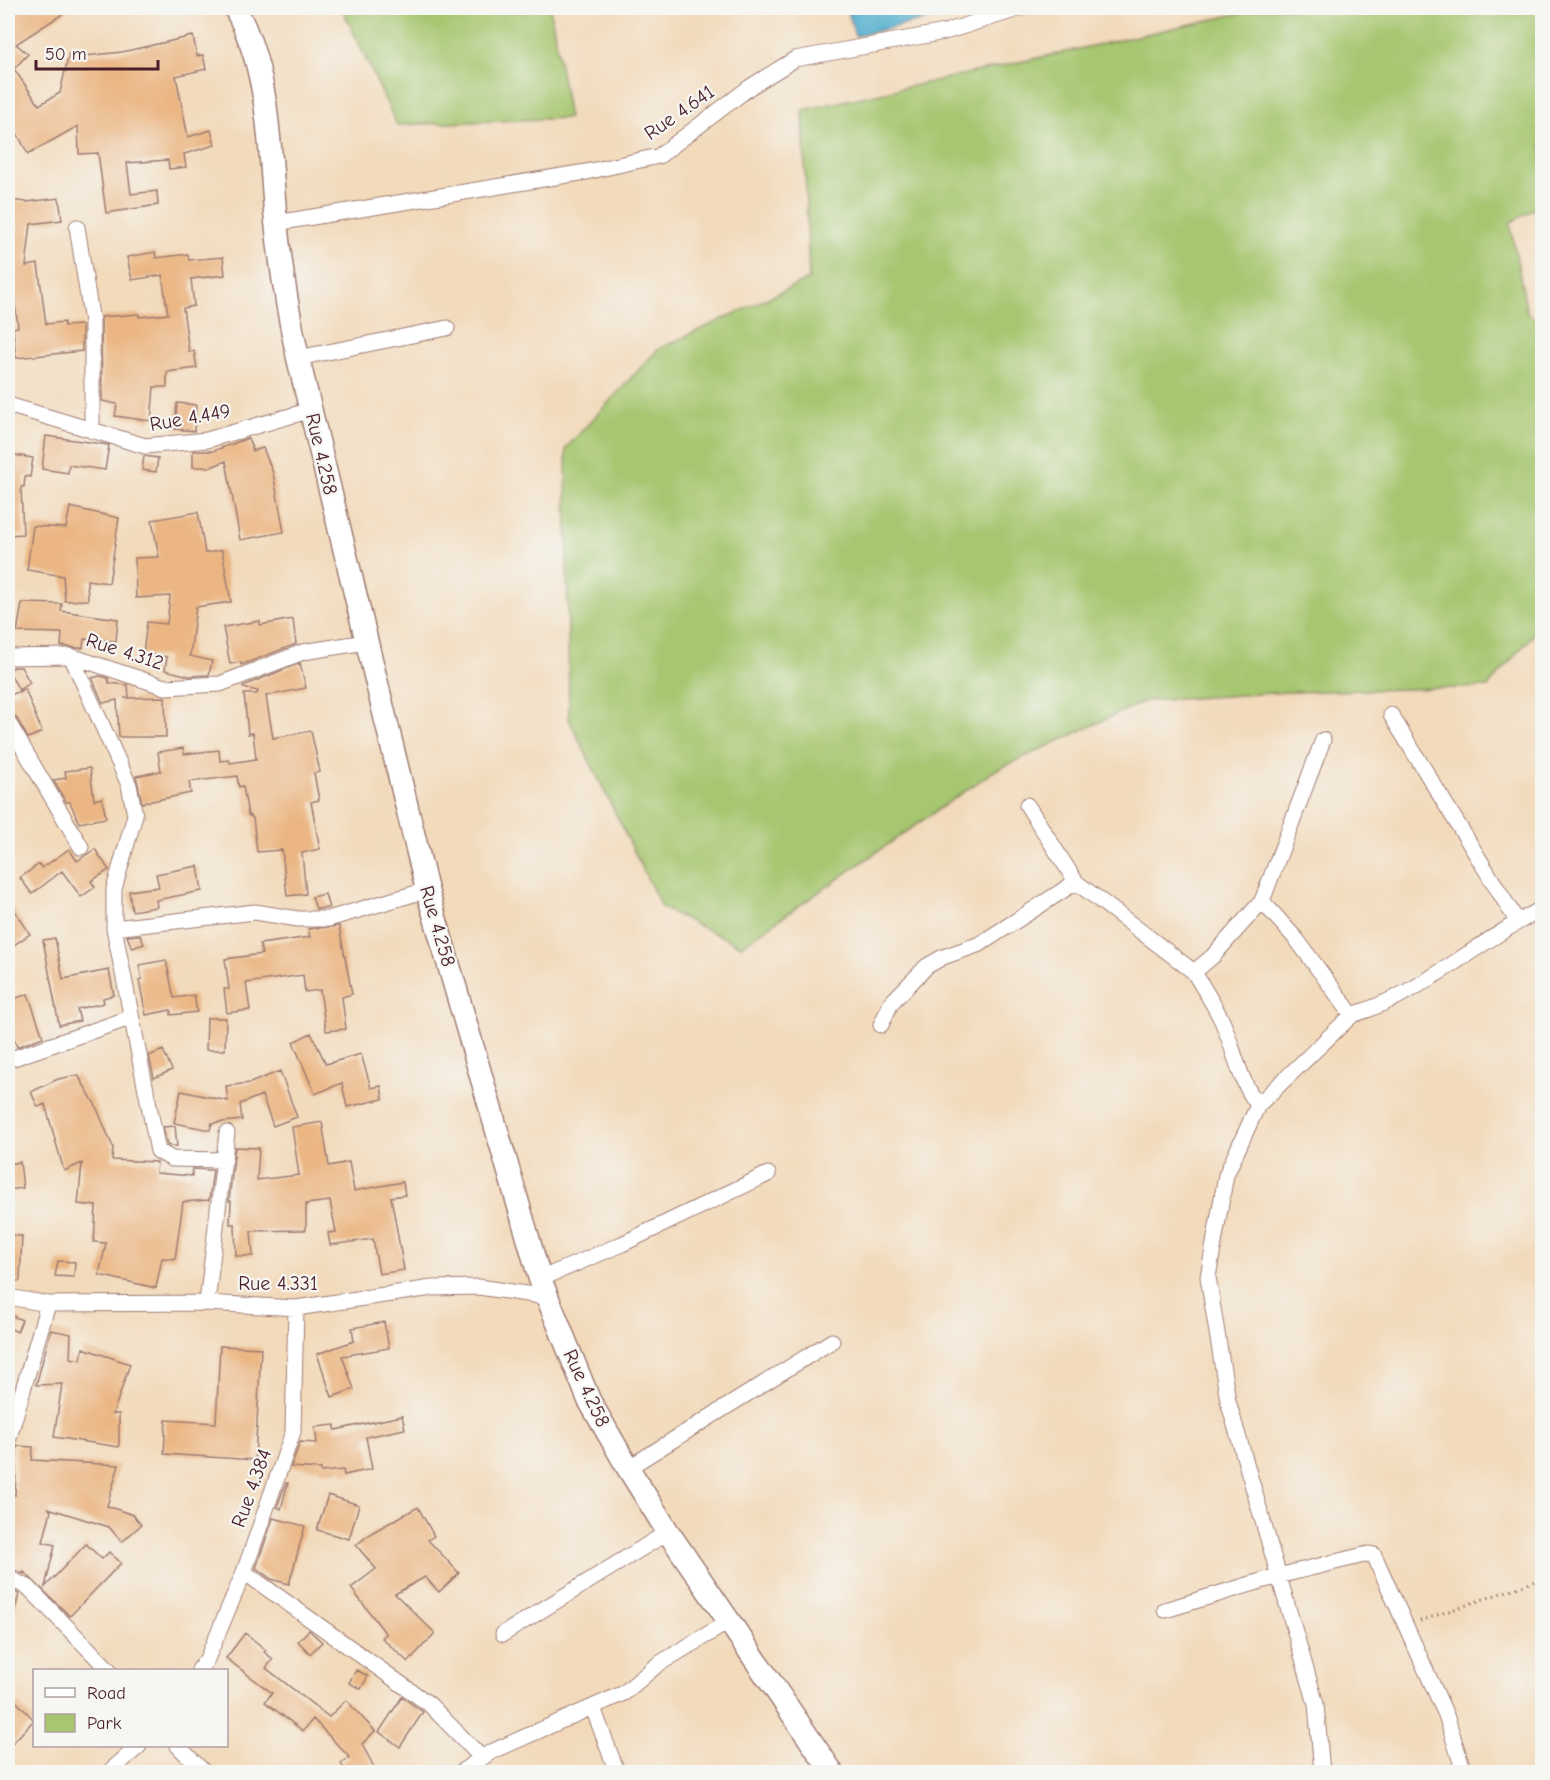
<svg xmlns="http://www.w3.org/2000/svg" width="1550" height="1780" viewBox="0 0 1550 1780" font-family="'Comic Neue',sans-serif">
  <rect width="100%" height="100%" fill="#f6f6f2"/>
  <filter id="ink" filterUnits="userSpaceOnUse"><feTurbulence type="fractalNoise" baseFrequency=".0167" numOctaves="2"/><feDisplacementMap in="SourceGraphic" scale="12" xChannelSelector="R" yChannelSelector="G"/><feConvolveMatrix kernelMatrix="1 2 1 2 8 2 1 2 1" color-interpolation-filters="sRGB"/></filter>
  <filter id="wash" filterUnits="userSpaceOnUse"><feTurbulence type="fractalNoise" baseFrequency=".008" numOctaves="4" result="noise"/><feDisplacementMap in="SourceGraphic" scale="24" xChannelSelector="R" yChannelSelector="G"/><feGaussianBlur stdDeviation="1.35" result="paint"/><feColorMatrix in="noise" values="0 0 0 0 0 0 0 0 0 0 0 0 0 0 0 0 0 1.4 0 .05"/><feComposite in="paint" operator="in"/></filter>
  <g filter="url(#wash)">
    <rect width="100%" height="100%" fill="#f2dabb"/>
    <path fill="#a6c66f" stroke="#78724d" stroke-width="1.5" d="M342,8h208l19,110 -172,7z
      M1264,8h278v196l-32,19 17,90 15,10v301l-54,63 -199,5 -144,9 -151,70 -253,175 -79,-38 -93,-189 -3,-271 92,-99 151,-70 -6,-169z"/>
    <path fill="#4eaccc" stroke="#4c667c" stroke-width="1.5" d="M847,8h117v3l-109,25z"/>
    <g id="blocks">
      <path fill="#ebb683" d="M8,8h64l-56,36 12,10 -14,15 25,36 21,-12 9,-40 16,3 37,-4 71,-16 4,20 6,-1 3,14 -30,7 12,61 23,-7 4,15 -31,9 2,13 -17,2 -1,-9 -41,3 4,31 26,-3 1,14 -52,8 -8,-60 -19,1 -1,-28 -50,28 -20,-38z
        M59,198l3,22 -31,4 -5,42 12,-2 8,60 18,-2v4l18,-1v26l-66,7 -3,-30 5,-1 -10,-75v-52l19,2z
        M155,252l1,6 32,-4 1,6 34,-3 2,18 -34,4 3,27 -11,2 6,44 5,-1 3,17 -30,4v15h-13l-3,34 -36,-5 2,-12 -15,-3 -1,-84 38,-3v3l29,-3 -6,-39 -30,5 -5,-23z
        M177,403l19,2 -2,26 -19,-2z
        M46,436l63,9 -4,25 -36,-5 -1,8 -26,-4z
        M248,438l5,13 10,-3 10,25 11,59 -44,8 -14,-79 -15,6h-18v-16h20z
        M15,455l18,3 -3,19 -5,-1 -1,11h-3l2,47 -15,1 3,-71z
        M144,456l14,2 -2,14 -14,-2z
        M70,507l49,11 -10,65 -22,-3 1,20 -23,1 -2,-25 -36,-6 6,-44 33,2z
        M198,512l7,41 17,-3 9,52 -35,5 -6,49 22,5 -3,14 -20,1 -24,-6 2,-13 -24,-3 4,-32 20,2 3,-28 -34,2 -1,-40 24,-1 -7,-37z
        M22,603l40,1 -1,7 57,8 -2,22 -32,-2 -1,9h-5l-17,-2 1,-13 -45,-1z
        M293,619l3,25 -55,21v-3l-11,2 -7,-37 37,-6v4z
        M300,663l6,25 -40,8 7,42 38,-7 9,41 -6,1 5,27 -8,2 9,47 -18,4 4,41 -19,2 -5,-46 -25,2 -4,-34 -5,-3 -5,-29 -4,1 -2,-11 -48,6 2,11 -49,10 -6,-27 25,-5 -3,-19 25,-4 1,6 35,-4 1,11 9,-1 1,3 26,-4 -3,-26 -5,1 -4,-40h13l1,-3 -15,-3v-2z
        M14,667h7l9,16 -11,7 -11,-20z
        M100,676l8,2 1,5 19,2 1,13h-5l41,-1 1,40h-47l-2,-37 -14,3 -11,-25z
        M25,689l17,43 -14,6 -12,-21 -8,-5v-16z
        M90,768l4,32 8,-2 4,20 -27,5 -9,-21h-4l-13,-22 13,-2 -1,-7z
        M69,849l8,12 18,-12 14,21 -18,11 4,6 -14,10 -19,-26 -30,23 -12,-16 19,-14 3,4z
        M198,866l4,25 -46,9 1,7 -25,4 -3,-20 30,-4 -3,-13z
        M325,894l4,14 -13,1 -4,-12z
        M8,900l22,34 -22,15z
        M339,926l13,68 -10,3 4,32 -20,2 -6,-41 -15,2 -2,-17 -57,8 4,27 -23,3 -3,-24h5l-4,-30 37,-5 -2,-10 50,-7 -2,-8z
        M140,935l4,9 -12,4 -5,-12z
        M55,938l8,41 46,-9 5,25 -11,3 1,5 -27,6 3,12 -21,4 -16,-85z
        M166,960l8,38 20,-3 3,17 -26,3v-5l-25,5 -7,-35 3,-1 -3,-14z
        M28,994l15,43 -26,10 -9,-26v-20z
        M207,1018h19l-1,32h-19z
        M311,1033l15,31 35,-10 10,34 10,-2 2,13 -36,8 -5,-24 -27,11 -22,-52z
        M163,1050l9,20 -18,8 -5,-22z
        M280,1071l17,46 -24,9 -11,-31 -22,9 2,16 -30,3 -2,7 -36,-7 7,-32 47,10 -2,-15 24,-3z
        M78,1075l17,29 18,43 -1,13 45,2 -1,11 36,3v-7l21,1 -4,30 -26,2 -8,57 -13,-1 -6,30 -57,-13 7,-32 -12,-1 2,-36 -18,-2 4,-41 -18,8 -19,-67 -7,3 -7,-15 27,-13z
        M322,1122l7,44 20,-4 5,29 49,-9 2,13 -14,2 13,73 -25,4 -6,-35 -43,6 -2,-12 8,-1 -6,-31 -24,3v26l-55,1 2,25h-17l-1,-32h-5l1,-23h-2l6,-54 24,1 -2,32 42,-5 -7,-48z
        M175,1126l2,20h-7l-3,-1 -4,-18z
        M20,1162l3,26 -15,2v-26z
        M8,1235l14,1 -2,45h-12z
        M58,1261l17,1 -1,15 -19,-1z
        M8,1314l14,6 -5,12 -9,-5z
        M384,1322l5,26 -47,8 12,33 -22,8 -15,-43 37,-13 -2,-13z
        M51,1330l20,4 -1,24 11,2 2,-12 47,16 -17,50h6v33l-65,-10 8,-53 -26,1z
        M220,1346l41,2 -6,112 -91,-6 2,-34 50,3z
        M402,1416l3,13 -39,8 6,32 -28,6 -1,-5 -22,2v-3l-30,-2 9,-25 17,1 -2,-16 20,-2v5z
        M17,1446l16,1 -1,13 87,5 -12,41 26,9 8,10 -19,17 -13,-15 -61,-19 3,3 -8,31 12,3 -10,42 41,-43 16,15 7,-7 12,11 -51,53 -46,-44v2l-16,-6v-75l7,2z
        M286,1483h2l-7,26 -4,-2z
        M328,1495l31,10 -10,34 -32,-9z
        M418,1507l16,29 -6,4 31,33 -20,19 -14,-15 -30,17 40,39 -27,29 -26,-24 4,-4 -35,-46 25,-19 -20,-24 17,-13z
        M273,1518l32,8 -16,58 -18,-5 -15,-11z
        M8,1588l11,6 -7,27 -4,-1z
        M309,1630l13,12 -12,12 -12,-13z
        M245,1633l21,17 -2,2 9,7 -7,9 63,49 17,-17 29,31 -13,13 15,29h-31l-5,-10 9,-5 -37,-39 -10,12 -38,-29 7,-9 -46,-35z
        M356,1670l12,6 -7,13 -12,-6z
        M8,1693l26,27 -26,28z
        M402,1697l21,15 -23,35 -21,-15z"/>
    </g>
  </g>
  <g filter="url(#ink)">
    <use href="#blocks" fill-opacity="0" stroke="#9e7c73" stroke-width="1.5"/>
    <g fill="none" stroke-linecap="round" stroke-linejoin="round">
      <defs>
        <path id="minor" d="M276,223l310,-51 73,-16 91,-69 45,-28 150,-27 76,-24
          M77,227l15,95v109
          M298,358l149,-30
          M8,405l137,41 62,-6 104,-30
          M71,656l58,129 6,30 -21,74v39l44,223 14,8 53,1
          M8,657l63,-1 94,31 55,-3 83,-32 63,-10
          M1391,715l126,206
          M8,722l73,125
          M1027,805l49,77 118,90 19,-16 49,-55 61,-161
          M1262,901l35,39 55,75
          M114,928l141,-16 43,7h30l99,-29
          M1194,972c9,16 20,32 28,49 13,29 16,58 36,84
          M881,1025l10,-22 36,-37 16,-9 37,-13 96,-62
          M8,1060l122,-42
          M540,1279l82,-35 146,-70
          M8,1297l40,7 159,-1 89,5 136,-20 47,-1 68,10
          M207,1303l20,-170
          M8,1441l40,-137
          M628,1468l204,-127
          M244,1572l185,132 53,54
          M8,1578l20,9 81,83
          M1165,1610l113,-34 90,-22 6,1 72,160 18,57
          M503,1634l165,-102
          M199,1670l8,-11 37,-87 49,-140 3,-124
          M593,1708l24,64
          M178,1746l26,26
          M109,1772l30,-26
          M461,1772l30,-20 133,-59 33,-28 71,-43
          M1322,1772l-6,-68 -88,-303 -20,-124 18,-102 32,-70 94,-90c71,-21 125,-74 190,-106"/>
        <path id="highway" d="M235,8c36,65 34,142 41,214 5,47 12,91 22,136l129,532 113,389 49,121 39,68 40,64 164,240"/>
      </defs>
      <use href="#minor" stroke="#9e7c73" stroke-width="17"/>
      <use href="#highway" stroke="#9e7c73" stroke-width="25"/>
      <path stroke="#9e7c73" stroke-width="3" stroke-dasharray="1.5 4.5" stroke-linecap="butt" d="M1420,1621l122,-42"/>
      <use href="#minor" stroke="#fff" stroke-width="15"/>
      <use href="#highway" stroke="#fff" stroke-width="22"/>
    </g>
  </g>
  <g text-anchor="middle" stroke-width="4.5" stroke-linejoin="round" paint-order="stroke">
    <g font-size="20" fill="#4a1f2b" stroke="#f6f6f2">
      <text transform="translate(679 112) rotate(-35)" y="7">Rue 4.641</text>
      <text transform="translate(190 417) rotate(-10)" y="7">Rue 4.449</text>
      <text transform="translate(322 454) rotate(77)" y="7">Rue 4.258</text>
      <text transform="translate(125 651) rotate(18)" y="7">Rue 4.312</text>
      <text transform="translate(438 926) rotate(74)" y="7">Rue 4.258</text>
      <text x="278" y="1290">Rue 4.331</text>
      <text transform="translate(587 1388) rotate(65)" y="7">Rue 4.258</text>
      <text transform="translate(251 1488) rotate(-70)" y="7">Rue 4.384</text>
    </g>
  </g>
  <rect width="1550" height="1780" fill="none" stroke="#f6f6f2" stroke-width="30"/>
  <rect x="33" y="1669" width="195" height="78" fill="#f6f6f2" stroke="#b1a0a2" stroke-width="1.5"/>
  <rect x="45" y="1688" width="30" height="9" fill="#ffffff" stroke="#b1a0a2" stroke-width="1.5"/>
  <text x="87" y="1699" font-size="18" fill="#4a1f2b">Road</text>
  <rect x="45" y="1714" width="30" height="18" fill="#a6c66f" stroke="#b1a0a2" stroke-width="1.5"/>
  <text x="87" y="1729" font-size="18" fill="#4a1f2b">Park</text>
  <path d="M36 60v9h122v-9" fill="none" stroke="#4a1f2b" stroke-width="3"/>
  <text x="45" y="60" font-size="18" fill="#4a1f2b" stroke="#f6f6f2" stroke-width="4.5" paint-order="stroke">50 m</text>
</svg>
